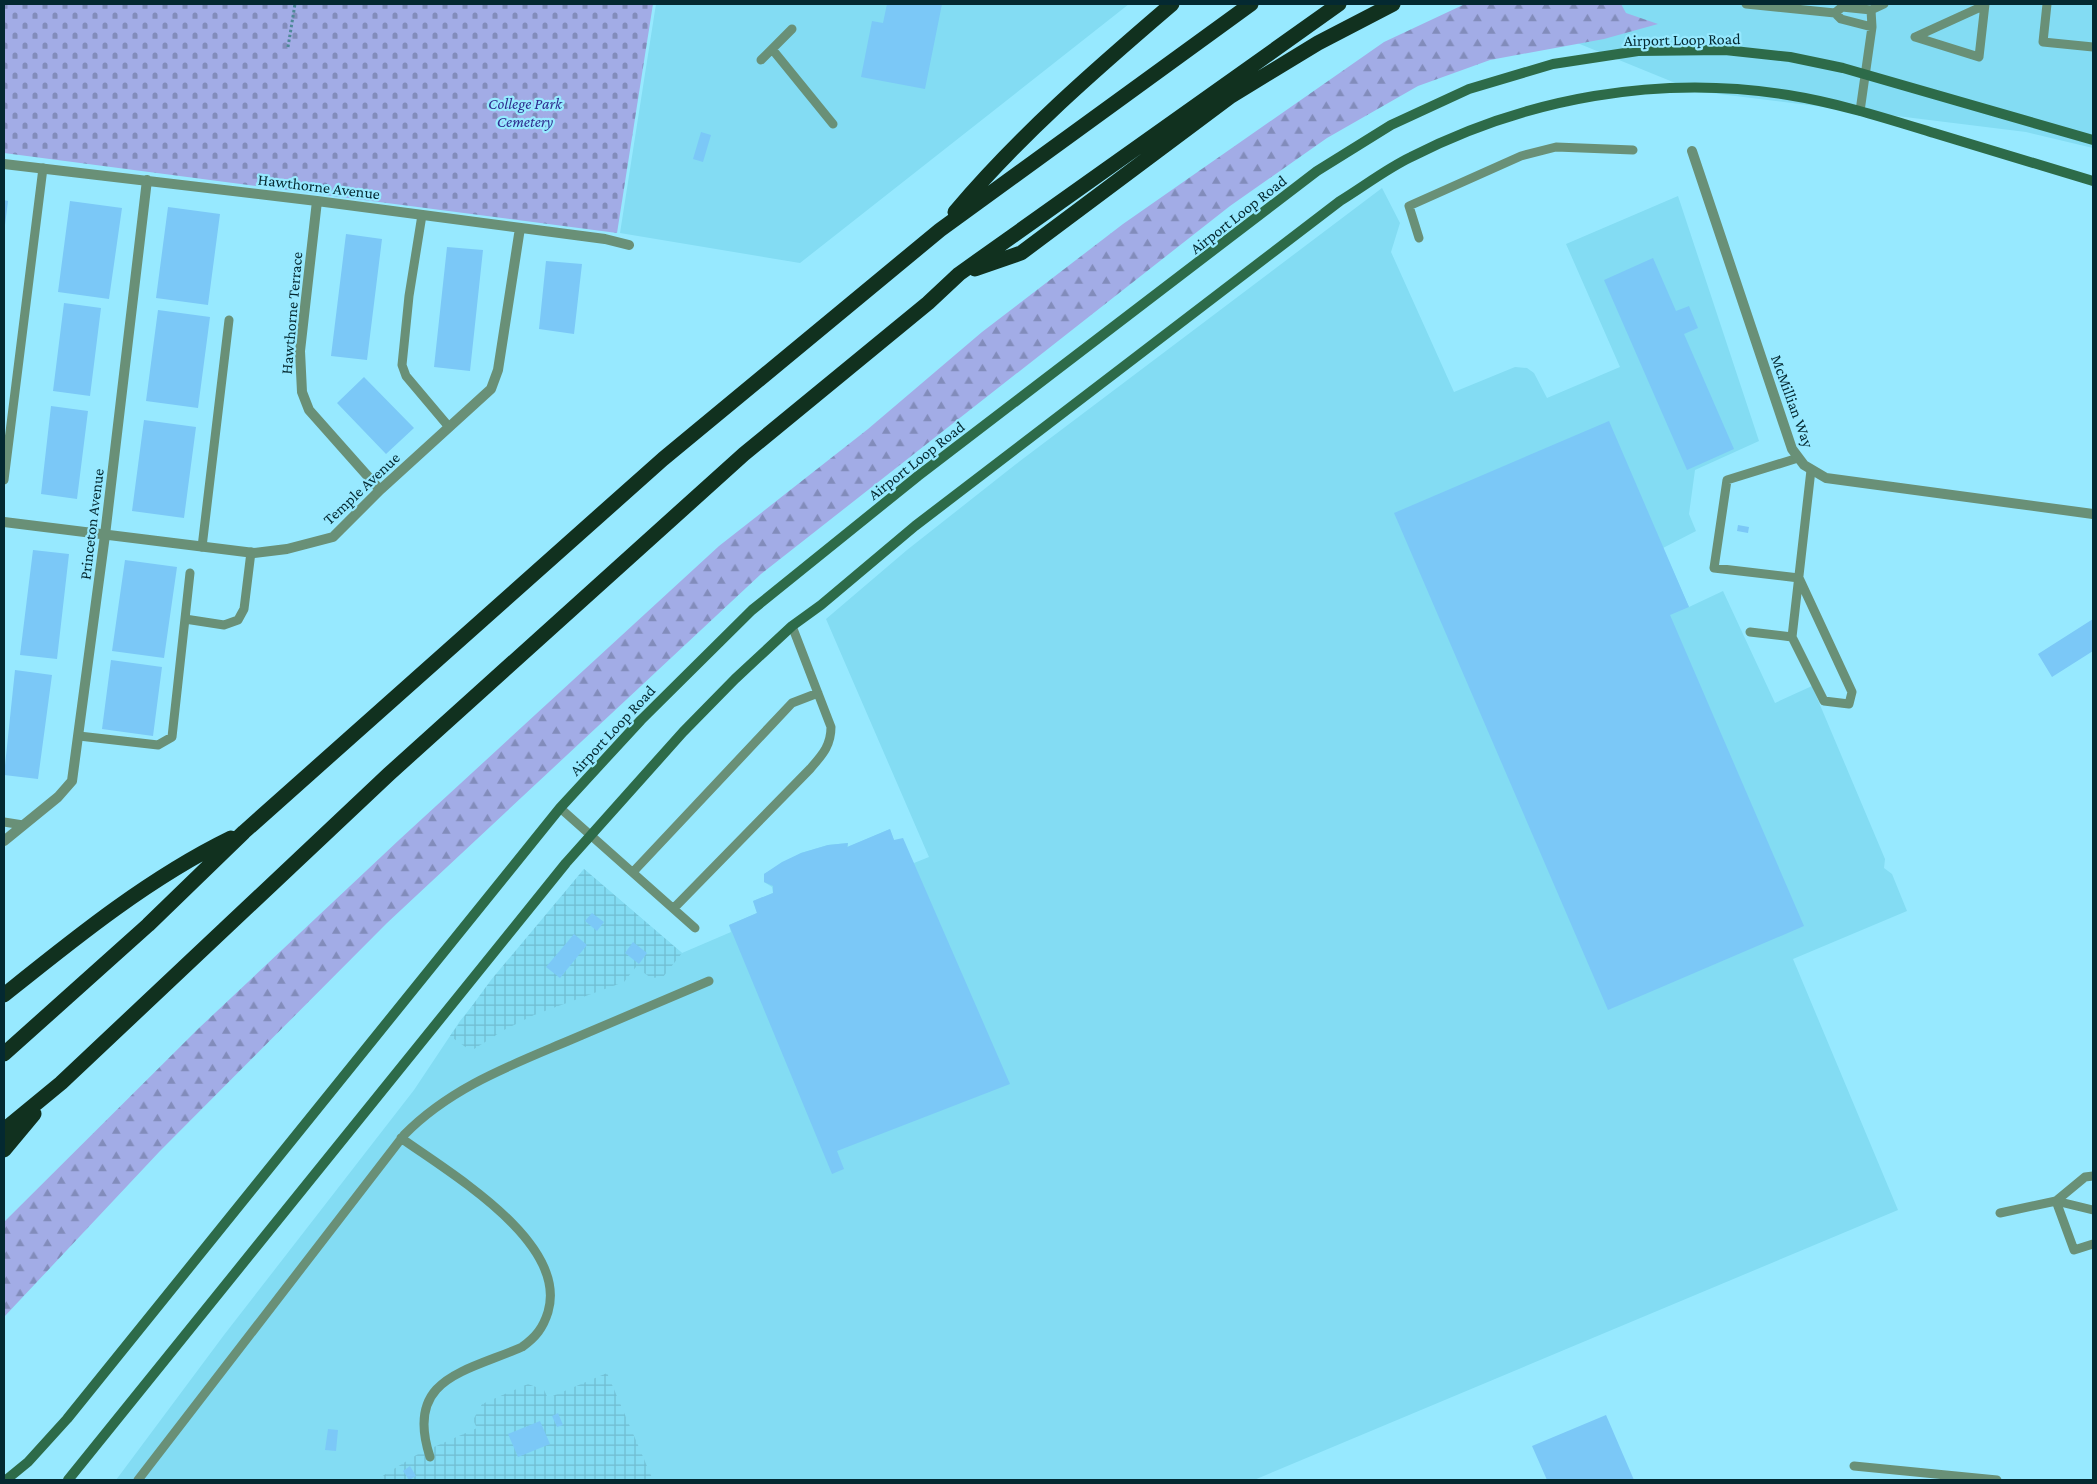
<svg xmlns="http://www.w3.org/2000/svg" width="2097" height="1484" viewBox="0 0 2097 1484" font-family="'Crimson Pro',serif">
  <defs>
    <pattern id="industrial-grid" width="8" height="8" patternUnits="userSpaceOnUse" patternTransform="scale(1.25)"><rect width="8" height="8" fill="#83dcf3"/><path d="M0 4h8M4 0v8" fill="none" stroke="#70bdd1"/></pattern>
    <pattern id="forest-firs" width="22" height="20" patternUnits="userSpaceOnUse" patternTransform="scale(1.25)"><rect width="22" height="20" fill="#a2ace6"/><path d="M5 1l3.5 6h-7zM16 11l3.5 6h-7z" fill="#828cbb"/></pattern>
    <pattern id="cemetery-stones" width="16" height="16" patternUnits="userSpaceOnUse" patternTransform="scale(1.25)"><rect width="16" height="16" fill="#a2ace6"/><path d="M2 7V4a2 2 0 0 1 4 0v3zM10 15v-3a2 2 0 0 1 4 0v3z" fill="#828cbb"/></pattern>
  </defs>
  <rect width="100%" height="100%" fill="#97e9ff"/>
  <path fill="#83dcf3" d="M656,4h473l-329,259 -180,-30z
    M1511,4h582v144l-67,-16 -331,-41 -196,-80z
    M1382,188l18,35 -9,29 63,140 61,-25 12,1 7,5 13,25 73,-31 -54,-123 112,-48 81,245 -64,29 -6,44 7,17 -33,17 26,59 34,-16 52,112 37,-17 73,173 -1,9 8,6 15,37 -114,48 105,251 -644,270h-1138l108,-145 190,-245 46,-69 124,-152 98,84 49,-21 -2,-7 28,-12 -4,-12 20,-8 -1,-6 -8,-5v-8l37,-21 27,-8 20,-2v4l42,-18 4,11 20,23 15,-6 -103,-238 81,-69 113,-89z"/>
  <path fill="url(#industrial-grid)" d="M584,869l98,84 -19,24 -12,1 -15,-11 -12,15 -90,33 -30,15 -33,21 -21,-15 41,-56z
    M607,1373l46,107h-277l42,-26 59,-26 -4,-8 9,-16 46,-20 16,6 4,8z"/>
  <path fill="url(#forest-firs)" d="M1465,4h156l5,9 32,11 -54,15 -114,21 -72,26 -91,52 -97,68 -469,368 -374,349 -227,228 -156,166v-95l195,-194 200,-188 320,-294 149,-117 114,-97 141,-108 261,-182z"/>
  <path fill="url(#cemetery-stones)" d="M4,4h649l-36,229 -613,-80z"/>
  <path fill="#7bc8f7" d="M887,4h55l-17,85 -64,-12 11,-56 11,2z
    M701,132l10,3 -8,27 -10,-3z
    M4,200l4,1 -3,24h-1z
    M70,201l52,7 -13,91 -51,-7z
    M168,207l52,7 -12,91 -52,-7z
    M346,234l36,5 -15,121 -36,-4z
    M447,247l36,3 -13,121 -36,-4z
    M1653,258l23,53 13,-5 9,22 -14,6 50,115 -47,21 -83,-190z
    M546,261l36,3 -8,70 -35,-5z
    M64,303l37,5 -11,88 -37,-5z
    M158,310l52,7 -12,91 -52,-7z
    M364,377l50,51 -28,26 -49,-51z
    M51,406l37,5 -11,88 -36,-5z
    M144,420l52,7 -12,91 -52,-7z
    M1609,421l80,186 -19,8 134,311 -196,84 -214,-497z
    M1738,525l11,2 -1,6 -11,-2z
    M33,550l36,4 -12,105 -37,-4z
    M125,560l52,7 -13,91 -52,-7z
    M2093,619v32l-41,26 -14,-23z
    M111,660l51,7 -9,69 -51,-7z
    M15,670l37,5 -14,104 -34,-4z
    M890,829l4,11 9,-2 107,246 -173,67 7,18 -12,5 -103,-249 28,-12 -4,-12 20,-8v-7l-9,-4v-8l18,-12 19,-9 27,-8 20,-2 -1,4z
    M592,913l12,9 -7,9 -12,-10z
    M574,934l13,11 -27,33 -14,-11z
    M633,942l14,11 -8,11 -14,-11z
    M558,1413l5,12 -6,2 -5,-11z
    M1606,1415l28,65h-87l-15,-34z
    M540,1421l10,23 -32,13 -10,-23z
    M328,1429l10,1 -2,21 -11,-1z
    M410,1466l6,10 -7,4 -6,-9z"/>
  <g fill="none" stroke-linecap="round" stroke-linejoin="round">
    <path stroke="#4d8897" stroke-width="3" stroke-dasharray="2.5 2.5" stroke-linecap="butt" d="M288,47l7,-43"/>
    <path stroke="#699077" stroke-width="9" d="M1746,4l89,9 6,6 31,8
      M2047,4l-4,38 50,5
      M1835,13l7,-6 29,3 13,-6
      M1915,37l64,20 6,-53
      M1915,37l68,-31
      M772,49l61,75
      M761,60l31,-31
      M1860,111l12,-84 -1,-17
      M422,215l-13,81 -7,69 4,11 43,51
      M1419,238l-10,-32 112,-50 35,-9 77,3
      M1798,458l-71,22 -13,88 85,10
      M4,480l39,-312
      M202,547l27,-227
      M185,619l39,6 14,-5 6,-11 7,-57
      M1750,632l42,5 19,-167
      M1792,637l32,64 25,3 3,-12 -53,-114
      M79,736l79,9 14,-8 18,-164
      M560,808l135,120
      M4,822l19,3
      M633,872l159,-169 26,-10
      M674,908l136,-139c12,-14 21,-23 21,-42l-39,-101
      M401,1138c47,34 168,104 147,174 -5,16 -12,25 -26,35 -57,25 -118,31 -92,110
      M2056,1201l18,49 19,-6
      M2056,1201l29,-24 8,-1
      M2000,1213l56,-12 37,9
      M1854,1466l143,14
      M138,1480l266,-345c46,-47 105,-69 164,-94 47,-20 94,-40 141,-60"/>
    <path stroke="#699077" stroke-width="10" d="M1692,151l100,298 12,16 22,13 267,36
      M4,164l313,37 288,38 24,6
      M317,201l-17,150 2,41 7,18 71,80
      M4,522l250,31 33,-4 46,-12 47,-47 111,-101 7,-19 22,-142
      M4,841l54,-44 14,-16 33,-246 42,-355"/>
    <path stroke="#2d6b49" stroke-width="10" d="M6,1480l22,-18 39,-43 493,-611 81,-88 111,-110 166,-134 399,-305 74,-46 78,-36 84,-25 85,-13 87,-1 65,7 53,11 250,72
      M68,1480l498,-617 117,-131 52,-53 57,-53 29,-21 94,-79 425,-325c23,-14 46,-32 71,-44 115,-59 248,-83 377,-62 50,8 97,23 146,38 53,16 106,32 159,48"/>
    <path stroke="#11311f" stroke-width="15" d="M955,212c65,-77 141,-143 217,-208
      M975,269l46,-16 210,-157 87,-53 75,-39
      M4,995c71,-57 145,-117 227,-157
      M4,1054l144,-129 96,-93 419,-373 277,-229 311,-226
      M4,1130l57,-47 328,-309 355,-320 184,-151 31,-29 380,-270
      M4,1150l30,-36"/>
  </g>
  <g text-anchor="middle" stroke-width="4.5" stroke-linejoin="round" paint-order="stroke">
    <g font-size="16" fill="#042931" stroke="#97e9ff">
      <text transform="translate(1682 39) rotate(-1)" y="6">Airport Loop Road</text>
      <text transform="translate(319 186) rotate(7)" y="6">Hawthorne Avenue</text>
      <text transform="translate(1238 214) rotate(-38)" y="6">Airport Loop Road</text>
      <text transform="translate(291 313) rotate(-85)" y="6">Hawthorne Terrace</text>
      <text transform="translate(1793 401) rotate(70)" y="6">McMillian Way</text>
      <text transform="translate(916 460) rotate(-38)" y="6">Airport Loop Road</text>
      <text transform="translate(361 488) rotate(-43)" y="6">Temple Avenue</text>
      <text transform="translate(91 524) rotate(-83)" y="6">Princeton Avenue</text>
      <text transform="translate(612 730) rotate(-47)" y="6">Airport Loop Road</text>
    </g>
    <g font-size="16" font-style="italic" fill="#2f2d8f" stroke="#97e9ff">
      <text x="525" y="109">College Park<tspan x="525" dy="18">Cemetery</tspan></text>
    </g>
  </g>
  <rect width="2097" height="1484" fill="none" stroke="#042931" stroke-width="10"/>
</svg>
